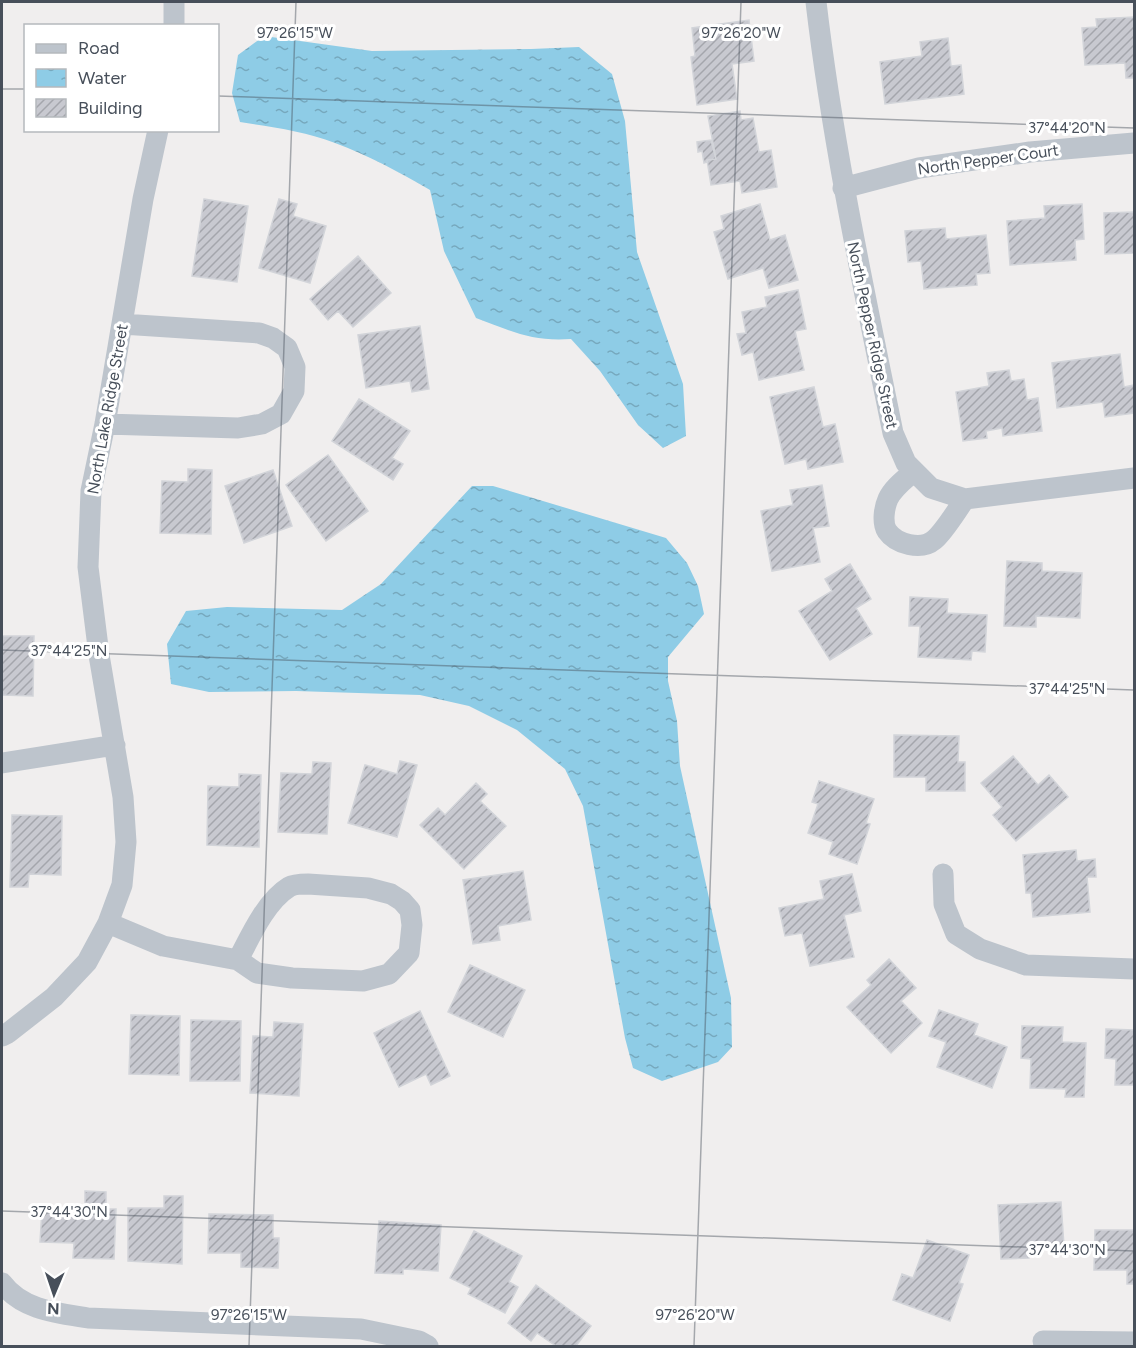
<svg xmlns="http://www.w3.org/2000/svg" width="1136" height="1348" viewBox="0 0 1136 1348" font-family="Figtree,sans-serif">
  <defs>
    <pattern id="water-ripples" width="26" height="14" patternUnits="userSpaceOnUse" patternTransform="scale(1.5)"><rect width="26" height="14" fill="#8ecce6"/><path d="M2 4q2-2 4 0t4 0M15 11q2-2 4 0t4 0" fill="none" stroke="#76a8bd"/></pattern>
    <pattern id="building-hatch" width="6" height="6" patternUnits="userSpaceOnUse" patternTransform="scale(1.5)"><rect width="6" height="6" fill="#c8c9d0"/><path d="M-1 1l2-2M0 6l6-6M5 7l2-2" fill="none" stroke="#a4a6ac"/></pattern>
  </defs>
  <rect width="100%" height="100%" fill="#f0eeee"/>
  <path fill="url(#water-ripples)" d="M264,36l108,15 159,-2 48,-2 33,27 13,47 12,131 46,132 3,52 -23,12 -25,-23 -38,-54 -29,-32c-38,3 -60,-8 -95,-21l-32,-67 -14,-61c-31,-18 -62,-35 -95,-47 -30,-12 -64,-16 -95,-21l-8,-29 6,-38z
    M472,486h21l173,52 21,25 11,23 6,28 -36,43v24l9,40 3,45 51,232 1,49 -14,15 -56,19 -29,-13 -8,-30 -42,-232 -18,-37 -48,-39 -48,-24 -49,-11 -124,-4 -87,1 -38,-8 -4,-40 19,-33 41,-4 115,3 39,-26z"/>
  <path fill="url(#building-hatch)" stroke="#d2d4d9" stroke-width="1.5" d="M1134,17v61h-8l-1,-15 -40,2 -3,-37 15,-1 -1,-8z
    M749,20l5,41 -22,3 5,35 -40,6 -6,-48 4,-1 -3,-28z
    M948,38l3,28 10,-1 3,29 -79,10 -5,-42 42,-6 -2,-14z
    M740,111l1,9 12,-2 6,34 12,-2 6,37 -35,6 -2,-12 -29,4 -4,-25 9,-1 -8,-43z
    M711,140l5,19 -9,1v2l-3,1 -2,-12 -4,1 -1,-10z
    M204,199l44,7 -11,76 -45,-6z
    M279,199l18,5 -4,12 33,10 -16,57 -51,-15z
    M760,204l10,36 15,-5 13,45 -29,8 -6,-20 -35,11 -14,-47 10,-3 -3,-13z
    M1082,204l2,35 -9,1 1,20 -66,5 -3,-44 38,-3 -1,-12z
    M1134,212v41l-29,1 -1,-41z
    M945,228l1,11 40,-4 4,38 -14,1 1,11 -53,4 -3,-28 -13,1 -3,-31z
    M358,256l33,37 -38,34 -15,-16 -10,9 -18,-21z
    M798,290l8,39 -11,2 9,39 -45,10 -6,-28 -11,3 -5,-21 9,-1 -4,-21 25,-5 -2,-10z
    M420,326l9,63 -17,3 -2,-11 -44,7 -8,-53z
    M1120,354l4,33 10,-2v28l-29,4 -2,-15 -46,6 -5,-45z
    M1009,370l2,11 13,-2 3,21 11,-2 4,33 -39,5 -1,-8 -16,3 1,7 -24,3 -7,-49 33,-6 -2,-13z
    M814,387l9,40 12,-3 8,38 -35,7 -2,-10 -21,5 -15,-67z
    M359,399l51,32 -18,27 11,6 -10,16 -61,-39z
    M328,455l40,56 -42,30 -40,-56z
    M188,469l24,1 -1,64 -51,-1 2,-52 26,1z
    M273,470l19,56 -48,17 -19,-57z
    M822,485l7,41 -16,2 7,34 -48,9 -11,-60 32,-6 -3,-15z
    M1007,561l35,2v8l40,2 -2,45 -44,-2v11l-32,-1z
    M850,564l21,35 -15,9 16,26 -42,26 -31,-49 33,-20 -7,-12z
    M910,597l38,2 -1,14 40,2 -2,37 -13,-1 -1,9 -53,-3 2,-31h-11z
    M2,623v13h32l-1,60 -31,-1z
    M894,735l65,1 -1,26h7v29h-39v-14h-32z
    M1013,756l25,29 11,-10 19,22 -52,44 -23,-26 9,-8 -21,-24z
    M400,761l17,4 -20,72 -49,-14 17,-58 32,9z
    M313,762l18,1 -4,71 -49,-2 3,-59 31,1z
    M239,774l22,1 -2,72 -52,-2 1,-59 31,1z
    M819,781l55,18 -8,24 4,1 -13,40 -28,-10 4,-12 -25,-9 10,-29 -6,-2z
    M476,783l11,11 -7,7 26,25 -42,43 -44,-44 18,-17 7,7z
    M12,815l50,1 -1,59 -32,-1 -1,13h-18z
    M1076,850l1,11 18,-2 1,18h-9l3,35 -57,5 -2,-24h-5l-3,-38z
    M523,871l8,49 -33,6 2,14 -27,4 -10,-64z
    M852,874l9,37 -17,4 10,42 -44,9 -8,-33 -17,3 -6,-28 45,-9 -4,-18z
    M889,959l27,29 -15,13 21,22 -31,30 -44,-46 24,-22 -4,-5z
    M470,965l55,25 -22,47 -55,-25z
    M939,1010l39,14 -4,11 33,12 -15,41 -55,-21 9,-25 -17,-6z
    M420,1011l30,65 -19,9 -5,-11 -27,13 -25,-54z
    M131,1015l49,1 -1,59 -50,-1z
    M191,1020l50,1 -1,60h-50z
    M274,1022l29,2 -4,72 -49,-3 3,-57 20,1z
    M1022,1026l41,1 -1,15 24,1 -2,54h-19l1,-8 -36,-1 1,-29 -10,-1z
    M1106,1029l28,1v55h-19l1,-26 -11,-1z
    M85,1191l21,1v17h10l-2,50 -41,-1 1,-15 -34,-1 2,-32h23v-4l20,1z
    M164,1196h19l-1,68 -54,-3v-53h36z
    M1061,1202l3,44 -35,1v11l-28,1 -3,-54z
    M209,1214l64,1v23h6l-1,30 -37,-1v-14h-33z
    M379,1221l62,4 -3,46 -35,-2v5l-28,-1z
    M1095,1230h39v54h-7v-14h-33z
    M474,1231l48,25 -13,26 9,5 -13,26 -37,-19 3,-6 -21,-10z
    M927,1240l42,15 -10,28 4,1 -13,37 -57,-21 9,-26 11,4z
    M536,1285l55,41 -15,20h-20l-19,-13 -6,8 -23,-18z"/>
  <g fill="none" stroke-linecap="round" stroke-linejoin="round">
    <path stroke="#bdc4cc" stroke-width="21" d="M174,2v24
      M816,2c17,145 48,288 77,431l13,30 25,25 34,11 169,-21
      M843,188l76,-20 111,-16 104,-9
      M105,424l133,4 24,-4 19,-10 13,-23 1,-24 -8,-19 -14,-10 -14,-5 -137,-9
      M913,472c-9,8 -20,16 -25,27 -4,9 -6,24 -1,32 9,13 34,20 47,9 10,-8 23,-30 31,-41
      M2,763l113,-18
      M943,874l1,30 12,30 24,15 46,16 108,4
      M308,884l60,4 23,6 11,7 8,9 2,15 -3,28 -20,21 -26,7 -71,-3 -35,-5 -19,-13c12,-23 28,-59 51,-73 5,-3 13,-3 19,-3z
      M108,923l55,23 75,14
      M2,1036l6,-3 46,-36 33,-35 21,-39 14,-38 4,-43 -3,-45 -24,-142 -11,-88 3,-76 14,-67 38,-225 15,-69
      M2,1283c20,27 55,30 86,35l273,11 58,12 9,5
      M1043,1341l91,1"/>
  </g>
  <path fill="none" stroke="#474f5a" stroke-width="1.5" stroke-opacity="0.45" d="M2,89h24M218,96l916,32M2,650l1132,40M2,1211l1132,40M249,1346l47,-1344M694,1346l47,-1344"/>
  <g text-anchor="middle" stroke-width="6" stroke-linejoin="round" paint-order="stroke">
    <g font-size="16" fill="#474f5a" stroke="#fff">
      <text transform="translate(988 159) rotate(-8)" y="6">North Pepper Court</text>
      <text transform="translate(873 335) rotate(78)" y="6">North Pepper Ridge Street</text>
      <text transform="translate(107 409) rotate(-80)" y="6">North Lake Ridge Street</text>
    </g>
  </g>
  <g font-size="15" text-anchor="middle" fill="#474f5a" stroke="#fff" stroke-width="6" stroke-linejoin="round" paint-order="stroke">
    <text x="295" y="38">97°26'15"W</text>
    <text x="741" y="38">97°26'20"W</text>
    <text x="1067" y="133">37°44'20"N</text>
    <text x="69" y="656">37°44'25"N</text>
    <text x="1067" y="694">37°44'25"N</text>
    <text x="69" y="1217">37°44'30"N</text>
    <text x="1067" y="1255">37°44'30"N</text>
    <text x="249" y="1320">97°26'15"W</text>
    <text x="695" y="1320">97°26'20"W</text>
  </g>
  <rect width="1136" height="1348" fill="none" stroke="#474f5a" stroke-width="6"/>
  <rect x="24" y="24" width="195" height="108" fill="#ffffff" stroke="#b5b9bd" stroke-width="1.5"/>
  <rect x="36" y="44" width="30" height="9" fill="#bdc4cc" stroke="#b5b9bd" stroke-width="1.5"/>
  <text x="78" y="54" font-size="18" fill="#474f5a">Road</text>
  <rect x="36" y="69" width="30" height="18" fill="url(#water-ripples)" stroke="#b5b9bd" stroke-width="1.5"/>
  <text x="78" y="84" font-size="18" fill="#474f5a">Water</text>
  <rect x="36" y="99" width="30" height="18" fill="url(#building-hatch)" stroke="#b5b9bd" stroke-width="1.5"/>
  <text x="78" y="114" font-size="18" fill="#474f5a">Building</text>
  <g transform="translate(54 1294) rotate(182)" stroke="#ffffff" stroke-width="4.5" paint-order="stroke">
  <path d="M0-4.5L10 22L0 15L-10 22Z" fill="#474f5a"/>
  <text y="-9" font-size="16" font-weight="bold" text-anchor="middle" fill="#474f5a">N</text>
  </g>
</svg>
